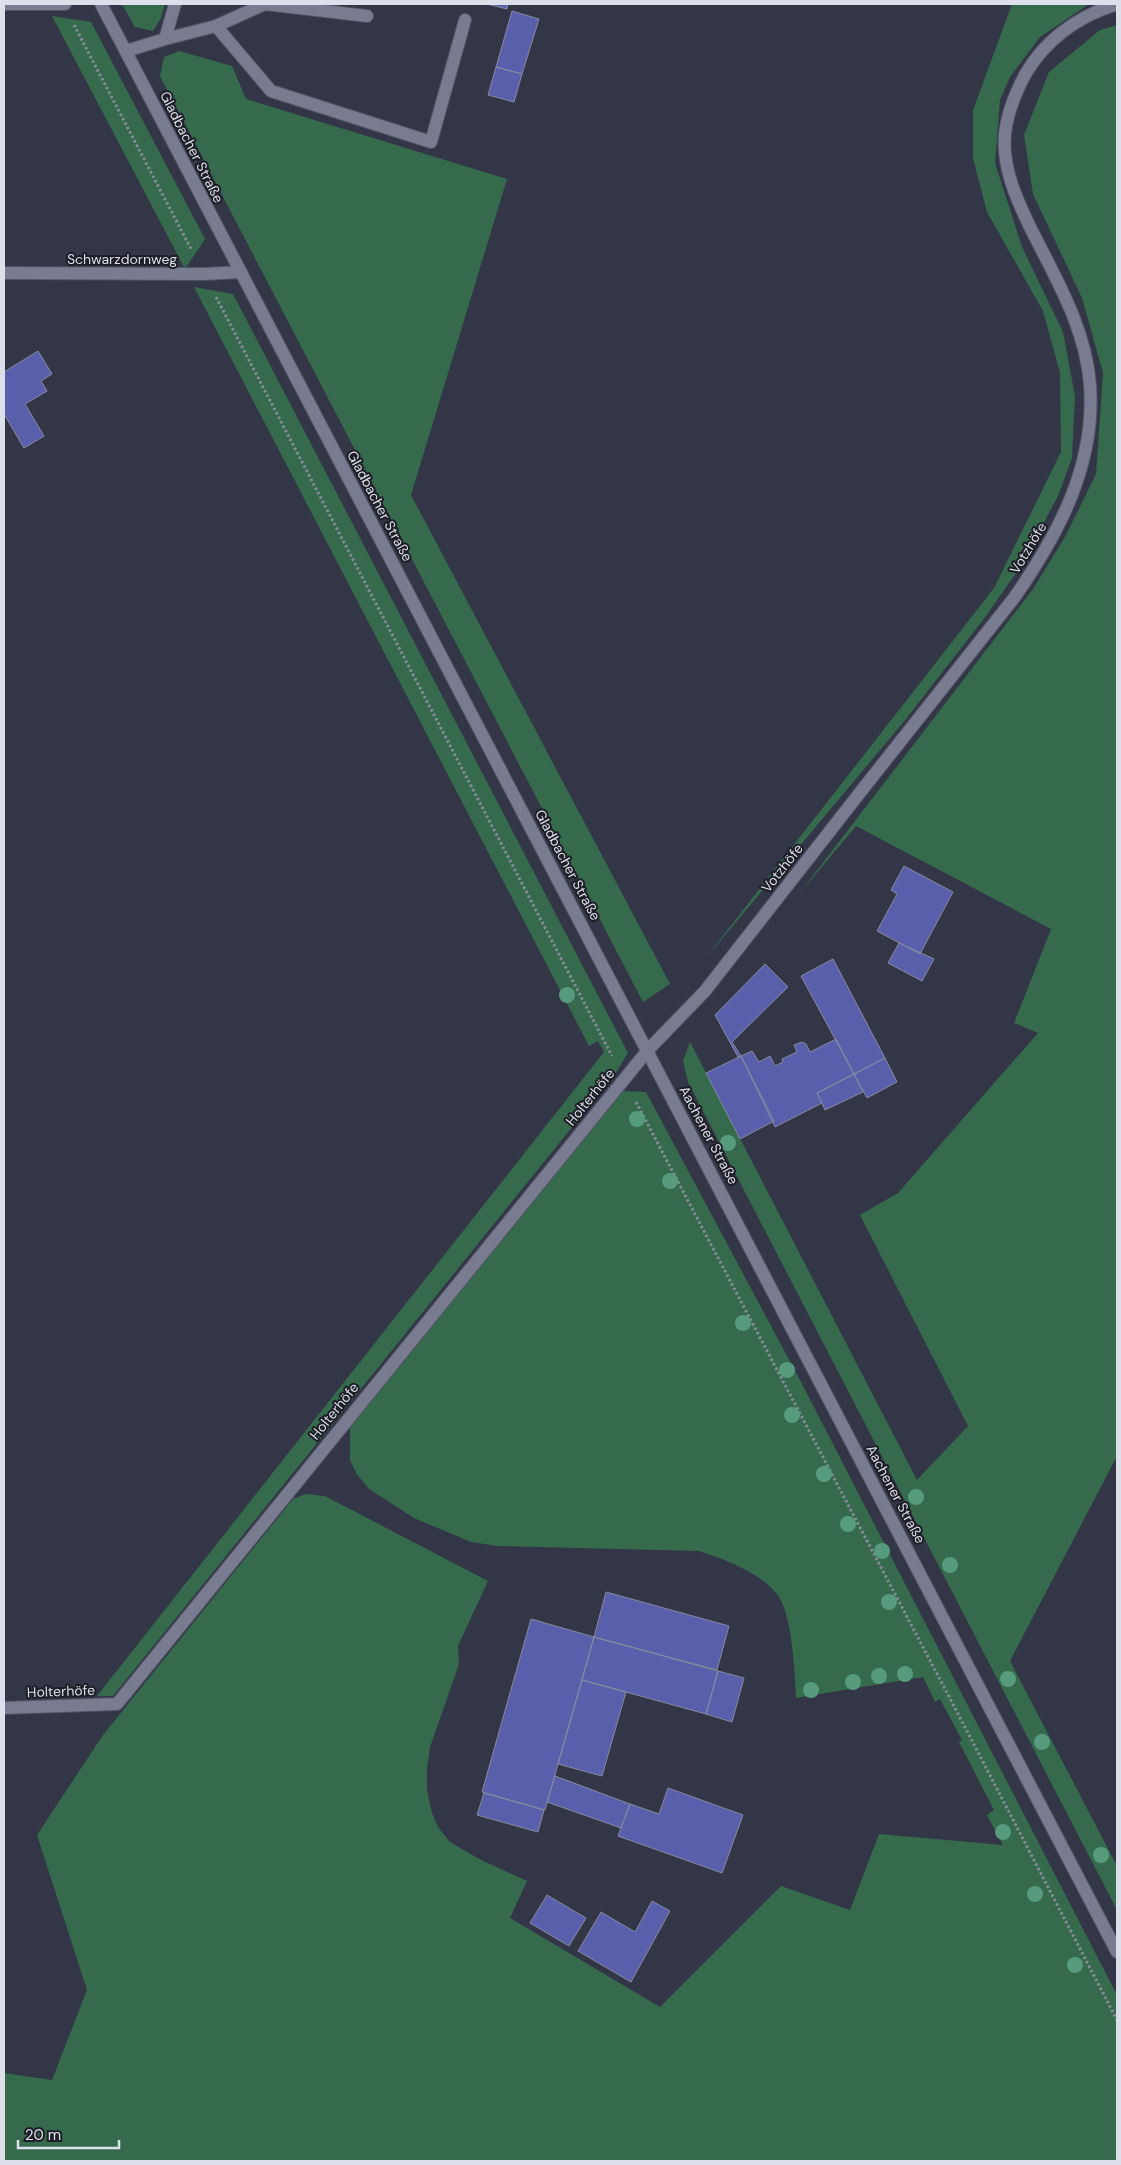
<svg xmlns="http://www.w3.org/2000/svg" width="1121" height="2165" viewBox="0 0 1121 2165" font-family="'DM Sans',sans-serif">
  <rect width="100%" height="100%" fill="#333647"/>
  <path fill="#356b4c" d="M122,4h43l-4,14 -8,13 -18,-4z
    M1012,4h77l-49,33 -30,40 -10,23 -5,63 27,84 41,85 12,64 -3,62 -14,38 -38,71 -34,49 -80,103 -201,240 289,-371 67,-136 -1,-79 -17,-62 -56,-99 -14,-54v-48z
    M52,16l39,6 114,217 -20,30z
    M1117,25v1431l-107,205 107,205v44l-429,-828 -5,-21 7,-19 227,438 51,-54 -108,-211 38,-22 140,-160 -24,-10 37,-94 -195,-103 -57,68 234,-305 32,-52 31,-63 7,-101 -21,-75 -49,-104 -9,-59 25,-63 51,-42z
    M179,51l53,15 14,33 261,80 -96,316 259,489 -27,18 -483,-926 4,-19z
    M194,287l39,7 395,759 -13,21 -502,622h-16l507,-644 -6,-11 -9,5z
    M621,1091l25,1 155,290 316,613v166h-1113v-88l48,7 35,-90 -50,-155 66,-100 190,-236 13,-5 19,2 163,85 -30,65 1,18 -29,83 -3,21v22l5,23 6,14 12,15 31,18 46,21 -17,37 150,89 121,-121 69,24 29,-76 124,11 -16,-30 7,-5 -35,-68 3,-2 -22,-41 -5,3 -12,-25 -127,21c-1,-24 -4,-88 -20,-105 -19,-22 -50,-33 -77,-42l-201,-5 -27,-4 -57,-24 -45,-29 -13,-16 -6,-13v-33z"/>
  <path fill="#595faa" stroke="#878ba0" d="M487,4h21l-1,5z
    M512,11l27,8 -17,55 -26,-7z
    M496,67l26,7 -8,28 -26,-7z
    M38,351l14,23 -11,7 6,10 -22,13 19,32 -20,12 -20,-34v-42z
    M904,866l49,26 -33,62 -43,-23 20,-37 -6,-4z
    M899,943l35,16 -12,22 -34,-18z
    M833,959l52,99 -31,16 -53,-98z
    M765,964l23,23 -56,55 9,14 -3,1 -23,-42z
    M836,1039l18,35 -37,19 5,10 -47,24 -34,-71 11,-5 7,11 11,-6 5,10 8,-4 -1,-3 15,-7 -3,-7 8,-3 4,2 4,8z
    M741,1056l33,65 -34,18 -34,-66z
    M885,1058l12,24 -30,16 -13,-24z
    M854,1074l9,18 -38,18 -8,-17z
    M606,1592l123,34 -12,44 -123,-33z
    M531,1619l63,18 -49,173 -63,-18z
    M594,1637l124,34 -12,43 -124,-34z
    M718,1671l26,7 -12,44 -26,-8z
    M582,1680l44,12 -24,84 -44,-12z
    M555,1776l75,28 -9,24 -74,-26z
    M668,1788l75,27 -21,58 -104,-37 12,-32 29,10z
    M484,1793l60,17 -6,22 -61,-17z
    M547,1895l39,23 -17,28 -39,-23z
    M652,1901l18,10 -39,71 -53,-31 23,-39 34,20z"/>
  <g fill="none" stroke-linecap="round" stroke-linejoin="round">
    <defs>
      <path id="service" d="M216,26l55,65 160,51 34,-122
        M165,39l10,-35
        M126,51l39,-12 51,-13 49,-22 102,12"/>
      <path id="minor" d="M4,4h61
        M4,273l200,1 37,-2
        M4,1708l113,-4 531,-654 57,-59 157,-201 152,-192c44,-63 82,-133 76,-213 -4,-57 -35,-108 -60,-158 -11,-23 -23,-49 -25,-75 -3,-28 8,-55 21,-79 21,-35 53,-57 91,-69"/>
      <path id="tertiary" d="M101,4l1016,1948"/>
    </defs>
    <use href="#service" stroke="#515362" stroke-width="14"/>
    <use href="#minor" stroke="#515362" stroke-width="14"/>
    <use href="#tertiary" stroke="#515362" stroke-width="14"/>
    <path stroke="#888a99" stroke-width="3" stroke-dasharray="2.5 2.5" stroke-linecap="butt" d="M74,25l117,224
      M216,297l396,759
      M636,1102l319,606 162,312"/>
    <use href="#service" stroke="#797c91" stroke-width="12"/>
    <use href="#minor" stroke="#797c91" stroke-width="12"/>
    <use href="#tertiary" stroke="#797c91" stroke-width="12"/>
  </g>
  <g fill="#569b7d">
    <circle cx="567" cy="995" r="8"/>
    <circle cx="637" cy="1119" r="8"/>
    <circle cx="728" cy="1143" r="8"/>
    <circle cx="670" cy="1181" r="8"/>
    <circle cx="743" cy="1323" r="8"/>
    <circle cx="787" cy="1370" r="8"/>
    <circle cx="792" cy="1415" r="8"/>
    <circle cx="824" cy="1474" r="8"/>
    <circle cx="916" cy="1497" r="8"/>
    <circle cx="848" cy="1524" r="8"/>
    <circle cx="882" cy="1551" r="8"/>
    <circle cx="950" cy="1565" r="8"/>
    <circle cx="889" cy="1602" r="8"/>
    <circle cx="905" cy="1674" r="8"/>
    <circle cx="879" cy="1676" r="8"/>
    <circle cx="1008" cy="1679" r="8"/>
    <circle cx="853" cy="1682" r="8"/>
    <circle cx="811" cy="1690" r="8"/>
    <circle cx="1042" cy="1742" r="8"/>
    <circle cx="1003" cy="1832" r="8"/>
    <circle cx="1101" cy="1855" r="8"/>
    <circle cx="1035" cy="1894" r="8"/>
    <circle cx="1075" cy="1965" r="8"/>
  </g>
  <g text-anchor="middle" stroke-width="4" stroke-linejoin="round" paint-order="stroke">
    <g font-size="14" fill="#dddfeb" stroke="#1d1e26">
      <text transform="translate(192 147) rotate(63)" y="5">Gladbacher Straße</text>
      <text x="122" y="264">Schwarzdornweg</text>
      <text transform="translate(380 506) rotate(62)" y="5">Gladbacher Straße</text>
      <text transform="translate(1028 548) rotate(-59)" y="5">Votzhöfe</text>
      <text transform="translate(568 865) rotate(62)" y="5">Gladbacher Straße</text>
      <text transform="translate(782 868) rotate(-52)" y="5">Votzhöfe</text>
      <text transform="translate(590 1097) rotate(-51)" y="5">Holterhöfe</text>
      <text transform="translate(709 1135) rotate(62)" y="5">Aachener Straße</text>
      <text transform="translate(334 1411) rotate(-51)" y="5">Holterhöfe</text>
      <text transform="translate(896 1494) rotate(62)" y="5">Aachener Straße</text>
      <text transform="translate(61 1691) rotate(-2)" y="5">Holterhöfe</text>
    </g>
  </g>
  <rect width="1121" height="2165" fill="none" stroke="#dddfeb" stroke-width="10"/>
  <path d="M18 2140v8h101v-8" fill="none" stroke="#dddfeb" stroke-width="2.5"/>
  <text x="25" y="2140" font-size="15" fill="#dddfeb" stroke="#1d1e26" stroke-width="4" paint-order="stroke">20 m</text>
</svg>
